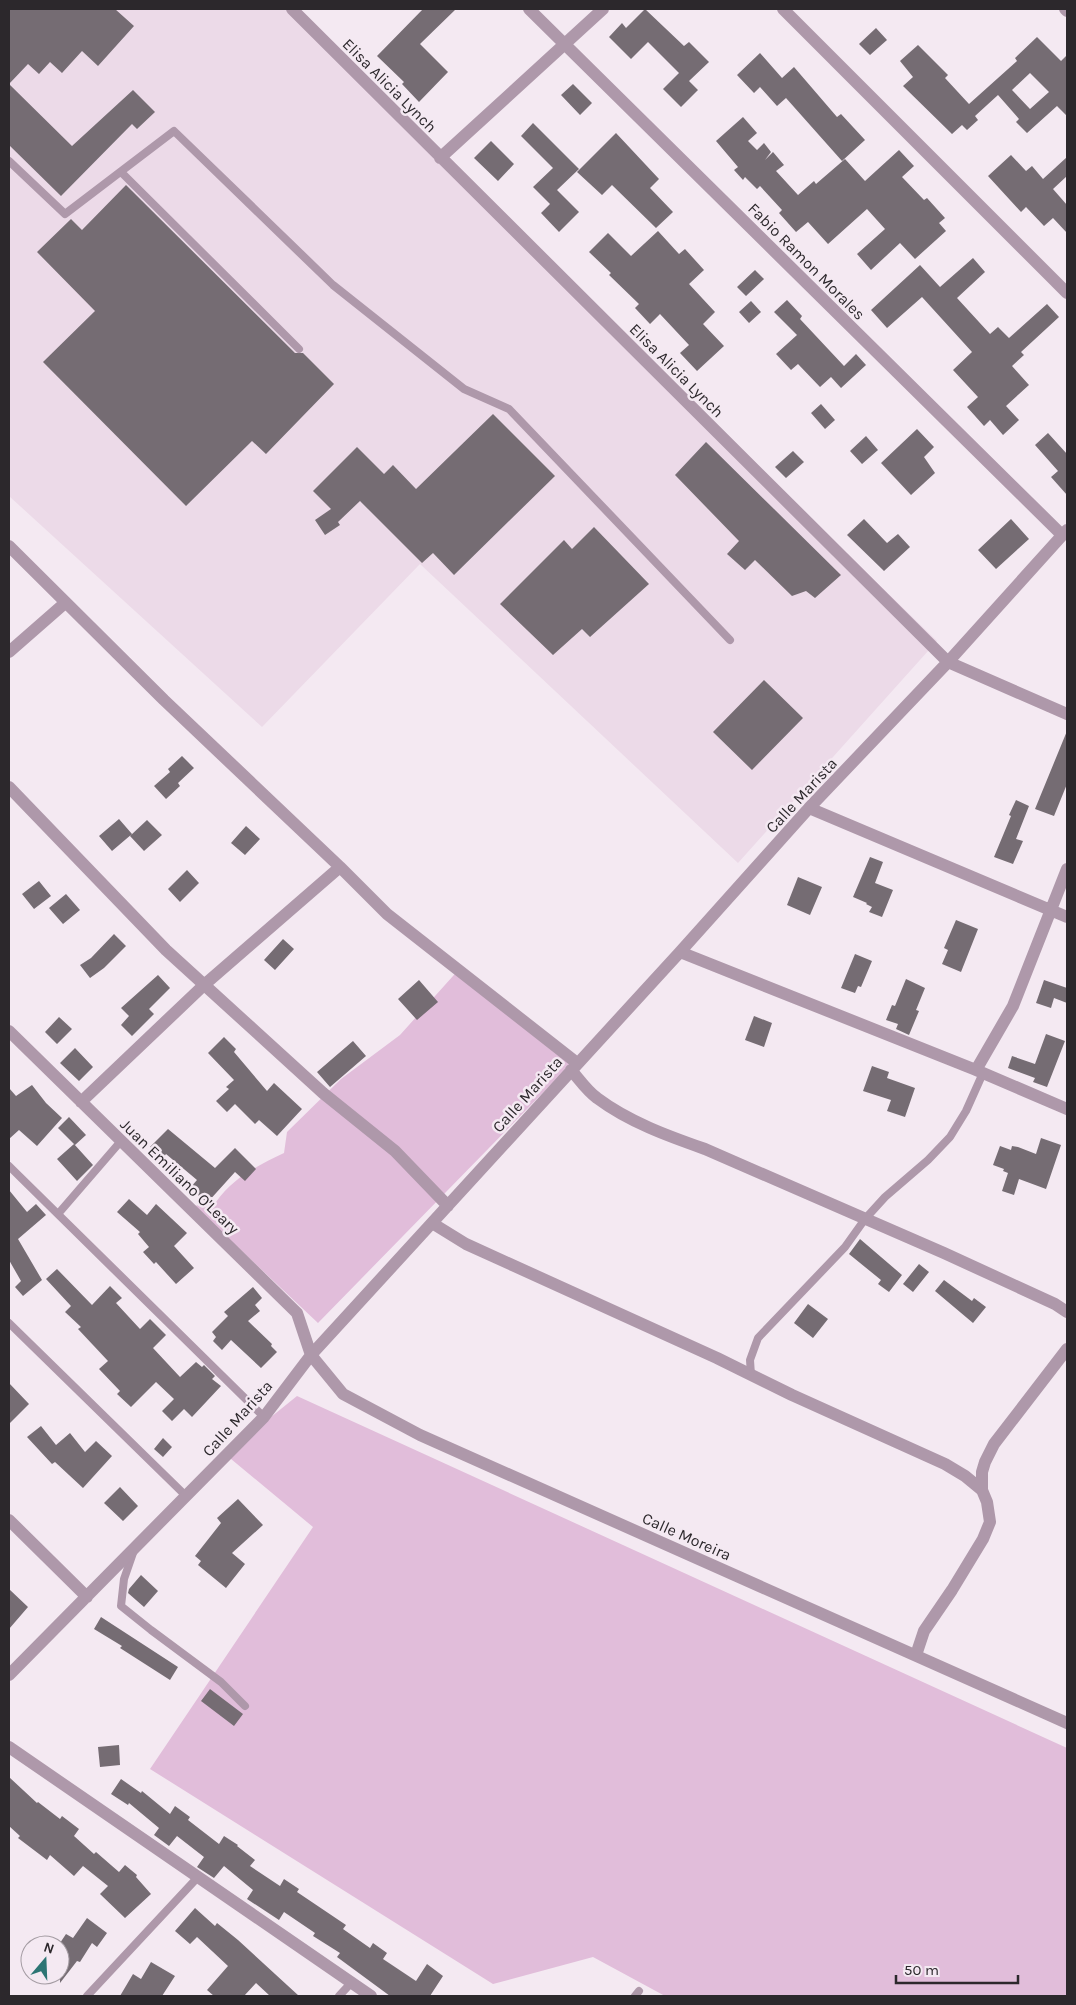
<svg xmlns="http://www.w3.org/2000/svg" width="1076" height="2005" viewBox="0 0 1076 2005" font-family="Karla,sans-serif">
  <rect width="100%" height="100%" fill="#f4e9f2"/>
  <path fill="#ecdae8" d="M9,9h279l649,632 -199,222 -318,-299 -158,163 -253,-231z"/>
  <path fill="#e1bdda" d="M462,966l111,96 -255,261 -124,-117 22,-4c18,-25 41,-36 68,-49l3,-21 54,-53 59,-44z
    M297,1396l770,352v248h-402l-72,-39 -100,27 -343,-215 163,-242 -88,-73z"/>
  <path fill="#756c73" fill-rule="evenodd" d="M9,9h106l19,17 -36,40 -16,-15 -20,22 -12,-11 -11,12 -11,-10 -19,20z
    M423,9h33l-36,35 28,28 -29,30 -17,-18 2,-2 -27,-26z
    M645,9l39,37 5,-4 20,20 -20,19 9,9 -17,17 -18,-18 16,-16 -31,-31 -17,17 -22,-22 13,-14 4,5z
    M876,28l11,12 -17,15 -11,-11z
    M1037,37l24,24 6,-6v61l-10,-10 -30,27 -11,-11 3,-3 -21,-24 -23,21 3,4 -11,10 -5,-5 -10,9 -49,-48 10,-9 -13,-16 18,-16 30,30 -3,3 24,26 48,-43 -2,-3zM1030,73l19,19 -19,17 -18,-19z
    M760,53l22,25 12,-11 43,50 4,-3 24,26 -23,21 -56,-63 -9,8 -17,-19 -6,6 -17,-18z
    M9,84l63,62 61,-56 22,22 -18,17 -5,-5 -71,72 -52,-51z
    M573,84l19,19 -12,12 -19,-20z
    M743,117l14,16 -9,8 9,9 7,-7 7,9 -6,8 8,-8 11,13 -8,6 22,24 16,-14 2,3 29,-25 20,22 34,-31 15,16 -12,11 22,23 3,-2 18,20 -6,5 7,8 -31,28 -15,-16 -29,27 -14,-16 28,-25 -18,-20 -39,35 -20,-22 -12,10 -17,-19 3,-3 -22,-24 -3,3 -12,-12 -2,3 -9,-10 4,-3 -22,-26z
    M533,123l46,46 -22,21 22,22 -20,20 -18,-19 9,-9 -17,-17 20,-19 -32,-32z
    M616,133l43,46 -9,9 23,24 -17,16 -44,-43 -10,10 -25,-23z
    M491,141l23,23 -16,17 -24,-23z
    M1011,155l15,16 6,-5 11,13 24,-22v19l-14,13 14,16v28l-14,-15 -9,8 -18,-19 -5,5 -33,-36z
    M126,185l169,168h8l31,31 -68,70 -14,-13 -66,65 -143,-144 52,-51 -58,-59 34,-33 11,11z
    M658,231l21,23 6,-5 19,21 -15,14 26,28 -12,12 21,22 -27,25 -17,-18 9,-8 -29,-31 -10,10 -15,-16 4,-4 -30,-29 2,-2 -22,-21 19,-19 23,23z
    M973,258l12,14 -28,26 33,36 8,-7 11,11 38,-34 12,13 -38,35 3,3 -12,11 17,19 -23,21 13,14 -16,15 -13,-15 -6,6 -17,-19 11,-10 -25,-27 19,-18 -50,-55 -35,31 -16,-18 49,-45 20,22z
    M755,270l9,9 -18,17 -9,-9z
    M787,300l15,16 -2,3 44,47 12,-12 10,11 -25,23 -10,-11 -11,10 -22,-23 -7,6 -15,-16 21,-19 -23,-23z
    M751,301l10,11 -12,11 -10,-11z
    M821,404l14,16 -10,9 -14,-16z
    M493,414l62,62 -101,99 -21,-22 -11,10 -62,-62 -22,21 2,3 -15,10 -10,-15 16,-11 -18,-18 44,-44 27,27 9,-9 23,24z
    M917,429l17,18 -10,10 11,16 -24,22 -30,-32z
    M1048,433l19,21v41l-16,-18 7,-6 -23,-26z
    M866,436l12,14 -16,14 -12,-13z
    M706,442l135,133 -26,23 -9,-7 -14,5 -37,-36 -10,10 -18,-16 12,-13 -64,-66z
    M793,451l11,11 -18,16 -11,-11z
    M864,519l23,24 11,-9 12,13 -26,24 -37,-36z
    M1011,519l18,20 -33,30 -18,-19z
    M594,527l55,57 -59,53 -8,-8 -29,26 -53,-51 64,-64 8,9z
    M764,680l39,38 -51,52 -39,-38z
    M1067,731v53l-13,32 -19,-7z
    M182,756l12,12 -16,15 2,3 -14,13 -12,-13 16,-14 -2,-3z
    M1016,800l13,6 -13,33 7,2 -10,23 -19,-7 17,-41 -2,-1z
    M119,819l13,15 -20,17 -13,-15z
    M147,820l15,15 -18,16 -14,-15z
    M246,826l14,13 -15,16 -14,-12z
    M870,857l13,5 -8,21 18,7 -11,27 -13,-5 3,-5 -6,-3 1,-1 -14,-6z
    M187,870l12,13 -19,19 -12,-13z
    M798,877l24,10 -12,28 -23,-10z
    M39,881l12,15 -17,13 -12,-15z
    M66,894l14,16 -17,14 -14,-16z
    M956,920l22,9 -17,43 -19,-8 6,-14 -4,-2z
    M114,934l12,12 -22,22 -14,10 -10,-13 11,-7z
    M283,939l11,10 -19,21 -11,-10z
    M855,954l17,7 -11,26 -3,-1 -3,7 -14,-5z
    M158,975l12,13 -21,21 5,5 -22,22 -11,-11 8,-9 -8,-8z
    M906,979l19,9 -9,22 3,1 -10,24 -13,-6 2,-5 -12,-4 6,-15 3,1z
    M419,980l19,22 -21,18 -19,-21z
    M1044,980l23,8v15l-13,-5 -3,10 -15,-5z
    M754,1016l18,7 -8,24 -19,-7z
    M59,1017l13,12 -15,15 -12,-12z
    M1046,1034l19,7 -18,46 -14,-5 2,-4 -27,-10 4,-12 23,8z
    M224,1037l12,12 -2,3 33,39 7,-8 28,26 -25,27 -18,-16 -4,4 -20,-20 -8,8 -11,-11 13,-12 -3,-2 8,-7 -26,-27z
    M353,1041l13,15 -36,31 -13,-15z
    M75,1048l18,19 -14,14 -19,-18z
    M872,1066l17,6 -2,6 28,10 -10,29 -18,-6 4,-11 -28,-9z
    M32,1085l14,18 16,15 -25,28 -18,-16 -10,9v-51l7,8z
    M69,1117l17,18 -11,10 -17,-17z
    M168,1129l47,39 20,-20 21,21 -11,12 -10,-9 -28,31 -17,-15 7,-8 -31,-26 -3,4 -13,-11z
    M1041,1138l20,7 -15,44 -27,-10 -5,16 -12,-4 6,-18 -5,-2 1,-2 -11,-4 7,-19 11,4 1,-4 6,1 18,7z
    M74,1144l19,21 -16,16 -20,-22z
    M9,1190l18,22 9,-8 10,11 -28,24 24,41 -19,16 -8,-9 6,-6 -12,-21z
    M129,1199l18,16 9,-11 31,29 -13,13 20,22 -18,16 -20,-22 -2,2 -11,-12 6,-5 -11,-13 2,-2 -23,-20z
    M860,1239l42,36 -13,17 -11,-8 3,-4 -32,-26z
    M919,1264l10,8 -16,20 -10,-8z
    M57,1269l35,36 18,-19 12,12 -6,5 24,26 10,-10 16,16 -13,13 27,29 16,-15 6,5 2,-2 11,11 -3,3 9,7 -29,31 -8,-8 -12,12 -10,-10 12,-12 -18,-17 -25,25 -14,-13 3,-3 -21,-22 9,-8 -30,-32 3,-2 -16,-15 6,-6 -25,-27z
    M944,1280l28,21 2,-3 12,9 -13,16 -38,-32z
    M253,1287l9,11 -7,7 5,6 -12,10 24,23 -1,2 6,6 -16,16 -30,-28 -9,10 -9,-9 3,-4 -4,-5 16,-16 -4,-4z
    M808,1304l20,15 -15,19 -19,-15z
    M9,1383l20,21 -20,20z
    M41,1426l15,19 14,-12 15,19 11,-11 16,15 -29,32 -28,-26 -3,2 -25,-27z
    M163,1438l9,9 -9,10 -9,-8z
    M120,1487l18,19 -15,15 -19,-18z
    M238,1499l25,26 -31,28 13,11 -19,24 -28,-23 3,-4 -6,-5 26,-33 -4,-5z
    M141,1575l17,16 -14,16 -16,-14 1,-4z
    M9,1589l19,18 -19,22z
    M101,1617l77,50 -8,13 -50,-32 2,-2 -28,-17z
    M210,1689l33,25 -9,12 -33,-25z
    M119,1745l1,20 -20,2 -2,-20z
    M9,1777l28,26 1,-1 22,17 2,-3 17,13 -5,7 20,18 2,-2 23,20 6,-7 12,10 -1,2 15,17 -26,24 -25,-24 8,-8 -25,-20 -9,10 -24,-21 -3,5 -29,-22 2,-2 -11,-10z
    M121,1779l20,14 1,-2 28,23 5,-8 15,11 -2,3 31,24 5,-8 14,9 -1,1 18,14 -5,6 30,20 4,-7 15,10 -2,3 49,33 -3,4 27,19 3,-5 14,10 -4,6 33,22 11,-17 16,12 -13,20h-40l-53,-39 3,-4 -27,-17 2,-3 -31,-21 -5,8 -32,-21 6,-9 -29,-24 -10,12 -17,-11 7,-10 -27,-21 -8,10 -15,-11 5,-7 -30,-25 -1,2 -17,-11z
    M195,1908l20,18 2,-3 21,17 61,56h-29l-14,-13 -12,13h-30l-7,-6 21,-24 -31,-29 -7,7 -15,-13z
    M87,1918l20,15 -10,14 -5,-4 -12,19 -3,-1 -17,22v-40l6,-9 7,4z
    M151,1962l24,14 -13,20h-42l13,-22 8,5z"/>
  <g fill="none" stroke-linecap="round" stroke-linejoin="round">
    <path stroke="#ae98aa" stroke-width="8" d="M9,161l56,53 109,-83 159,154 131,104 45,20 221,231
      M121,172l178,177
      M9,1166l255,251
      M58,1214l63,-73
      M9,1323l177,173
      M751,1375l-1,-15 8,-22 87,-91 20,-28 20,-22 43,-37 22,-23 16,-26 17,-38
      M133,1553l-9,26 -3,27 30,24 70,52 24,24
      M87,1996l111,-119
      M339,1996l12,-13
      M635,1996l4,-5"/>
    <path stroke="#ae98aa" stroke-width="12" d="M292,9l656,653 119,52
      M529,9l533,526
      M783,9l284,284
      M1065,9l2,2
      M440,158l163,-149
      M9,546l155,154 176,167 47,47 190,149
      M9,652l56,-49
      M9,787l157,163 157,143 72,58 53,55
      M809,808l258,109
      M680,952l296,118 91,39
      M9,1031l288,282 14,42 32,39 77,41 647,288
      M571,1070c8,9 16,21 26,28 32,24 71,38 108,51l239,104 111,51 12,8
      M976,1070l37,-64 54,-137
      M81,1102l123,-117 136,-118
      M432,1223l34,21 251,114 75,37 153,69 20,12 17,14 5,12 3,20 -7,17 -31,51 -28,41 -8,24
      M982,1490v-18l3,-10 9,-18 73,-95
      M9,1520l78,77
      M9,1675l255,-258 47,-62 369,-403 129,-144 139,-146 119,-132
      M9,1747l362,249"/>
  </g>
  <g text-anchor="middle" stroke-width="5" stroke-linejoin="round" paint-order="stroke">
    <g font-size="16" fill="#2c282c" stroke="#f4e9f2">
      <text transform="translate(390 85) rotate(45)" y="6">Elisa Alicia Lynch</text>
      <text transform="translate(807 261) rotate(45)" y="6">Fabio Ramon Morales</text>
      <text transform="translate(677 370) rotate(45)" y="6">Elisa Alicia Lynch</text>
      <text transform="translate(801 795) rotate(-47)" y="6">Calle Marista</text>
      <text transform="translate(527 1094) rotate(-48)" y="6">Calle Marista</text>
      <text transform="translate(180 1176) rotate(44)" y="6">Juan Emiliano O'Leary</text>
      <text transform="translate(237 1418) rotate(-48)" y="6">Calle Marista</text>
      <text transform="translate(687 1536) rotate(24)" y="6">Calle Moreira</text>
    </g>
  </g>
  <rect width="1076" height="2005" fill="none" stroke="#2c282c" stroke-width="20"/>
  <g transform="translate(45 1960) rotate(19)"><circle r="24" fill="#f4e9f2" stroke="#a49ca3"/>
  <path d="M0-4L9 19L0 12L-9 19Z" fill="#2c7574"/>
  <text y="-8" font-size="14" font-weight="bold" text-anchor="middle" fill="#2c282c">N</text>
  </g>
  <path d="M896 1975v8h122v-8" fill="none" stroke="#2c282c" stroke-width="2.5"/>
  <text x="904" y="1975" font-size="15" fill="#2c282c" stroke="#f4e9f2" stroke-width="4" paint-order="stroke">50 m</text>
</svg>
